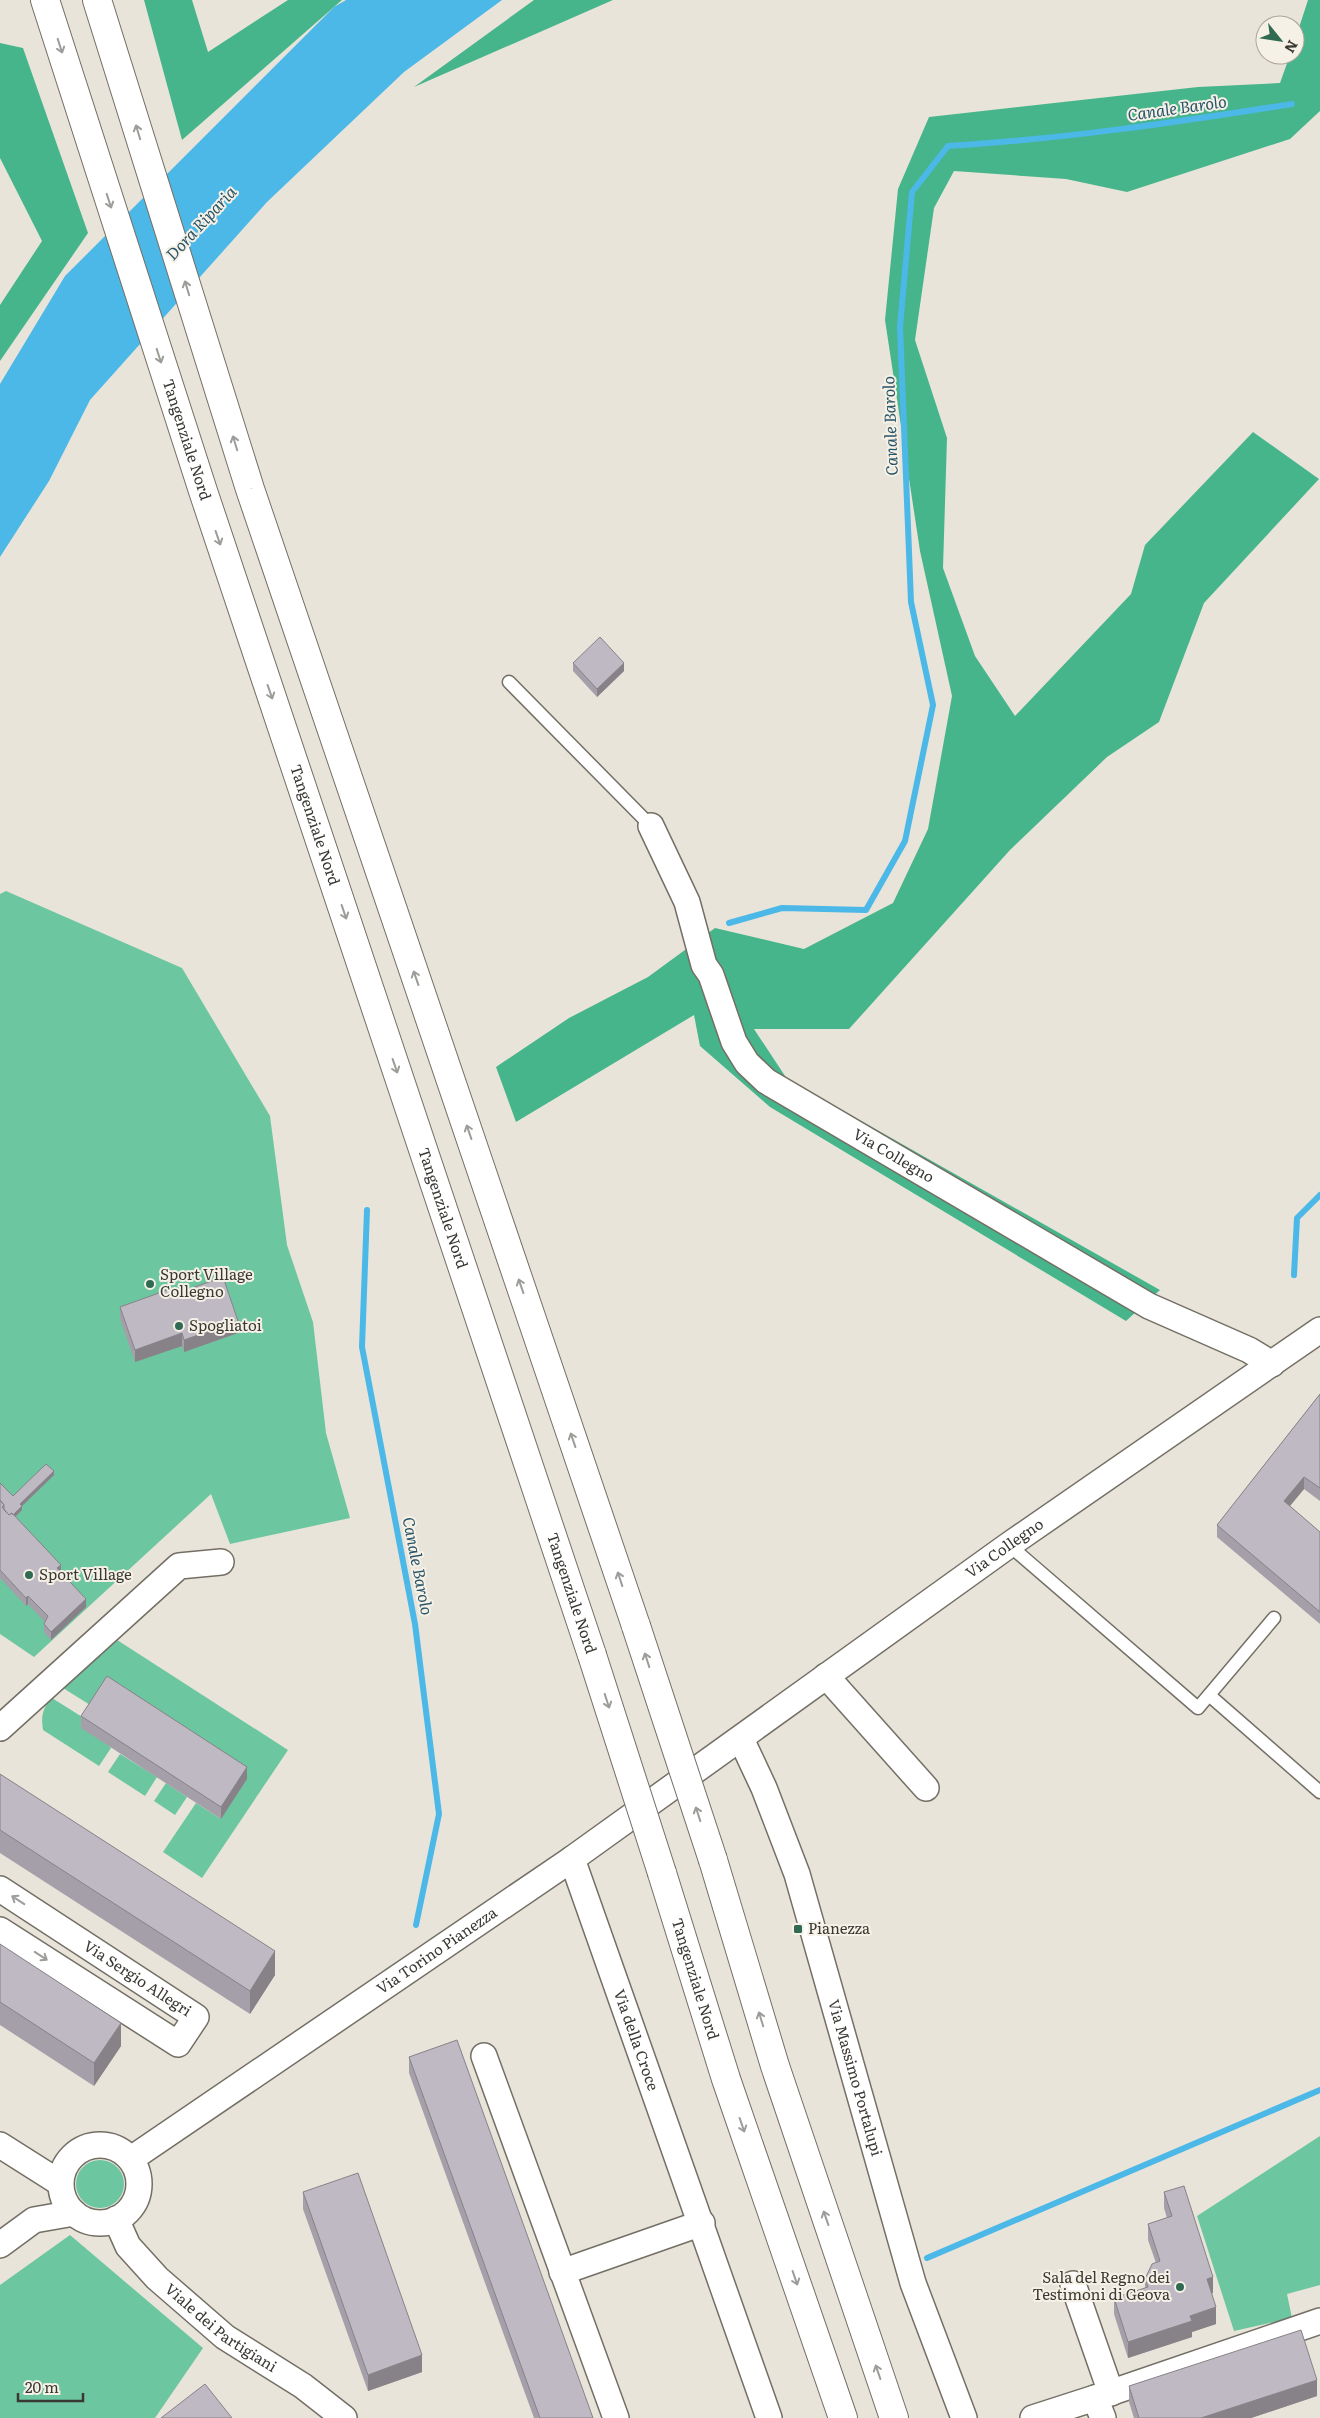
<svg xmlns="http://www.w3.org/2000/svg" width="1320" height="2418" viewBox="0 0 1320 2418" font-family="Literata,serif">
  <rect width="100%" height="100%" fill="#e9e4d9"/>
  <path fill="#6cc7a1" d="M6,891l176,77 88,148 17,129 26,77 13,111 24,85 -120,26 -19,-50 -177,163 -34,-23v-740z
    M114,1638l174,112 -86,128 -39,-26 33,-49 25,16 -126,-111 -32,-20z
    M52,1698l35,22 24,28 -12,18 -56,-36c-2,-13 -1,-22 9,-32z
    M120,1754l37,23 -12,19 -37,-24z
    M166,1783l21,14 -12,18 -21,-14z
    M1320,2136v149l-33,9 5,24 -58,13 -37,-115z
    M76 2184a24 24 0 1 1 48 0a24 24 0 1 1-48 0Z
    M70,2235l133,113 -48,70h-155v-133z"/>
  <path fill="#47b58b" d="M144,0h48l16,52 80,-52h54l-160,140z
    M534,0h79l-199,87z
    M1308,0h12v111l-30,28 -163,53 -61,-13 -112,-8 -20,37 -19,132 32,98 -4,130 32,88 40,60 116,-122 14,-49 108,-113 66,47 -115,124 -45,119 -52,35 -97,93 -161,179h-95l33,50 373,211 -34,31 -356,-214 -70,-61 -6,-31 -178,107 -20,-55 73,-49 79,-41 67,-49 89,21 89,-46 35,-74 24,-133 -32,-145 -35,-231 13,-131 31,-72 269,-30 82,-4 10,-28h5v-15z
    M0,43l23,5 65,185 -88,128v-56l42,-64 -42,-83z"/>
  <path fill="#4cb8e7" d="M346,0h156l-98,72 -137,130 -177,198 -41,81 -49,76v-173l65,-108 269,-269z"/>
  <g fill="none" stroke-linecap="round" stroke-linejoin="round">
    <path stroke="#4cb8e7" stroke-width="6" d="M729,923l53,-15 84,2 39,-69 28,-136 -22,-103 -11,-275 12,-135 36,-46c116,-7 230,-24 344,-42
      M367,1210l-5,137 53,277 24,190 -23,111
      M1294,1275l3,-57 23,-23
      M927,2258l393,-168"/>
    <defs>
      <path id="service" d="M509,682l142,144
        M1009,1545l189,163 76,-90
        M1209,1695l111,97"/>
      <g id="minor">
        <path id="s1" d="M651,826l36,76 17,63 7,10 23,67 13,21 19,18 383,225 100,44 23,14"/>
        <path d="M826,1676l100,112"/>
        <path d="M0,1728l179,-162 42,-4"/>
        <path id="s2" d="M741,1739l23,49 33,86 116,409 51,135"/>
        <path id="s3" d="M572,1859l197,559"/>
        <path id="s4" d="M0,1889l196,128 -18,27 -178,-114"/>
        <path d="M484,2056l132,362"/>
        <path d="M0,2145l60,38"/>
        <circle cx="100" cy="2184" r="39"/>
        <path id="s5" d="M131,2159l441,-300 437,-314 311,-215"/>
        <path id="s6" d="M116,2219l12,27 29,32 68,59 78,49 41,32"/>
        <path d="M0,2245l34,-25 40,-7"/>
        <path d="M562,2272l140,-49"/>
        <path d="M1073,2284l38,109"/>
        <path d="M1095,2398l225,-77"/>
        <path d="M1033,2418l62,-20 8,20"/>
      </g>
      <g id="motorway">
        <path id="s7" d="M45,0l158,491 389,1164"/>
        <path d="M97,0l153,489 386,1137"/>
        <path d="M713,1860l62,206 119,352"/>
        <path id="s8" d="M662,1873l64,206 117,339"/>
      </g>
    </defs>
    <use href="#service" stroke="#746f65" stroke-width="15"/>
    <use href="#minor" stroke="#746f65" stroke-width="28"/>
    <use href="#motorway" stroke="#746f65" stroke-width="30"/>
    <use href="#service" stroke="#fff" stroke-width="12"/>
    <use href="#minor" stroke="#fff" stroke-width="25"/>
    <use href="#motorway" stroke="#fff" stroke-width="28"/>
    <defs>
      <path id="motorway-bridge" d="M636,1626l77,234
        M592,1655l70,218"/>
    </defs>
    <use href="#motorway-bridge" stroke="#746f65" stroke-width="30" stroke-linecap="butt"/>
    <use href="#motorway-bridge" stroke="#fff" stroke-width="28"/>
  </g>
  <path fill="#a49fa8" d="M573,663l51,8 -27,26 -24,-26z
    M172,1295l66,38 -54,19 -2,-6 -47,16 -15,-43v-12z
    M1320,1394v107l-16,-12 -14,17 30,26v92l-103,-87v-12z
    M54,1475l-32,31v4l-6,7 45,55 25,35 -35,33 -7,-8v-8l1,-2 -17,-18 -2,2 -26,-28v-95l13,13z
    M81,1716l166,63 -26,40 -140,-91z
    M0,1774l275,201 -25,39 -250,-161z
    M0,1944l121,102 -27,40 -94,-61z
    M409,2057l184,361h-59l-125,-345z
    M303,2192l119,180 -54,19 -65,-182z
    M1164,2192l49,101 -2,1 5,30 -24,8v5l-64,21 -14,-44v-16l31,-10v-9l11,-16 -8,-23v-16l19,-6 -3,-10z
    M1129,2386l188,10 -66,22h-117l-5,-16z"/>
  <path fill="#868288" d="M624,663v8l-27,26v-8z
    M238,1321v12l-54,19v-12z
    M182,1333v13l-47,16v-12z
    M54,1471v4l-34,33v-4z
    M1304,1477v12l-20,24v-12z
    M22,1506v4l-13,13v-4z
    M61,1565v8l-4,-5z
    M28,1596v8l-2,2v-8z
    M86,1599v8l-35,33v-8z
    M247,1767v12l-26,40v-12z
    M275,1951v24l-25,39v-23z
    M121,2023v23l-27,40v-23z
    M1213,2277v16l-6,2v-16z
    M1216,2307v17l-24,8v5l-64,21v-16l62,-26z
    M422,2355v17l-54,19v-16z
    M1317,2380v16l-66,22h-50z"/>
  <path fill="#bfb9c3" stroke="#868288" d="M600,637l24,26 -27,26 -24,-26z
    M223,1277l15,44 -54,19 -2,-7 -47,17 -15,-43 50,-18 2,6z
    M1320,1394v94l-16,-11 -20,24 36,31v80l-103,-87z
    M46,1464l8,7 -34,33 2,2 -9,9 -1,-2 -3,2 -5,-5v-5l-4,-5v-17l13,13z
    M0,1500l4,5 -2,2 7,8 3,-2 49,52 -4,3 29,31 -35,33 -7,-8 4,-8 -20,-20 -2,2 -26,-28z
    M107,1676l140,91 -26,40 -140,-91z
    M0,1774l275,177 -25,40 -250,-161z
    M0,1944l121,79 -27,40 -94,-61z
    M457,2040l136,378h-53l-131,-361z
    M358,2173l64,182 -54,20 -65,-183z
    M1184,2186l29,91 -6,2 9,28 -26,9 2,5 -64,21 -14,-44 34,-11 -3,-8 7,-15 8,-3 -12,-37 24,-8 -8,-24z
    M1301,2330l16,50 -116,38h-62l-10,-32z
    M205,2384l27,34h-71z"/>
  <defs><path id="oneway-shaft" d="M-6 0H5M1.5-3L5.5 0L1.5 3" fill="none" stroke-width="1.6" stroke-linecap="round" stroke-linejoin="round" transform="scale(1.25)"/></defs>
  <g stroke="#9c9c99">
    <use href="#oneway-shaft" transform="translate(60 46) rotate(72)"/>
    <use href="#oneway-shaft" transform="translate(138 132) rotate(-107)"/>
    <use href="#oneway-shaft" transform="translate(109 201) rotate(72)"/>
    <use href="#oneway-shaft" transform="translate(187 288) rotate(-107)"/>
    <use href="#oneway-shaft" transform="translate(159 356) rotate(72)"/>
    <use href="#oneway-shaft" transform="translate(235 443) rotate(-107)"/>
    <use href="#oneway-shaft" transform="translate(218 538) rotate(71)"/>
    <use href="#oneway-shaft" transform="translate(270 692) rotate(71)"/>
    <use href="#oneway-shaft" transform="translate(344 912) rotate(71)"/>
    <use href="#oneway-shaft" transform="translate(416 978) rotate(-109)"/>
    <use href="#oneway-shaft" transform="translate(395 1066) rotate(71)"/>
    <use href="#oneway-shaft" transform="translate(469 1132) rotate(-109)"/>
    <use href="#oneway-shaft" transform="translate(521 1286) rotate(-109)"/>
    <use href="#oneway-shaft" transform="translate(573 1440) rotate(-109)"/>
    <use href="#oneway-shaft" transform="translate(620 1579) rotate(-108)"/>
    <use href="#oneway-shaft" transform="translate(647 1660) rotate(-108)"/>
    <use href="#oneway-shaft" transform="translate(607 1701) rotate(72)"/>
    <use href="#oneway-shaft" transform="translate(698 1814) rotate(-108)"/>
    <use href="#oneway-shaft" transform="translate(18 1900) rotate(-147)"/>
    <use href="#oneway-shaft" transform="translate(41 1956) rotate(33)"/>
    <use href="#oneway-shaft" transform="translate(761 2019) rotate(-107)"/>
    <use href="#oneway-shaft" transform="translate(742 2125) rotate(71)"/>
    <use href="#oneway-shaft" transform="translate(826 2218) rotate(-109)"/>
    <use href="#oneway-shaft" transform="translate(795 2278) rotate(71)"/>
    <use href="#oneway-shaft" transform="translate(878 2372) rotate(-109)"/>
  </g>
  <g fill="#306a53" stroke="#f6f1e6" stroke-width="2">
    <circle cx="150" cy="1284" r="5"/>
    <circle cx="179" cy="1326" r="5"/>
    <circle cx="29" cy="1575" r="5"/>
    <rect x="793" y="1924" width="10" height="10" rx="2.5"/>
    <circle cx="1180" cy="2287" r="5"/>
  </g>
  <g text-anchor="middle" stroke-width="4" stroke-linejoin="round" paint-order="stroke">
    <g font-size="15" fill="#3a3833" stroke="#f6f1e6">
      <text dy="5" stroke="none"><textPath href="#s7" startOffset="462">Tangenziale Nord</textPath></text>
      <text dy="5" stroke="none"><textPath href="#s7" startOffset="868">Tangenziale Nord</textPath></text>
      <text dy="5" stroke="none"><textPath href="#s1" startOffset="431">Via Collegno</textPath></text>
      <text dy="5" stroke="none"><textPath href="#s7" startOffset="1272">Tangenziale Nord</textPath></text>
      <text dy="5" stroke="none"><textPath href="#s5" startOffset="1066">Via Collegno</textPath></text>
      <text dy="5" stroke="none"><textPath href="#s7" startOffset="1678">Tangenziale Nord</textPath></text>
      <text dy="5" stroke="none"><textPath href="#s5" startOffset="370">Via Torino Pianezza</textPath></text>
      <text dy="5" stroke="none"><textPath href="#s4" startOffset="164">Via Sergio Allegri</textPath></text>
      <text dy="5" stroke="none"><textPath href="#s8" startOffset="111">Tangenziale Nord</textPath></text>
      <text dy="5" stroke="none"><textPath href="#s3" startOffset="192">Via della Croce</textPath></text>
      <text dy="5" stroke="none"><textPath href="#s2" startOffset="358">Via Massimo Portalupi</textPath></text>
      <text dy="5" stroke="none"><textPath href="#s6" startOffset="154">Viale dei Partigiani</textPath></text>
    </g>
    <g font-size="15" fill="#3a3833" stroke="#f6f1e6" text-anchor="start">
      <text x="160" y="1280">Sport Village<tspan x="160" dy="17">Collegno</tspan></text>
      <text x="189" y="1331">Spogliatoi</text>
      <text x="39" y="1580">Sport Village</text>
      <text x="808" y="1934">Pianezza</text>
      <text x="1170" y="2283" text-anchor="end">Sala del Regno dei<tspan x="1170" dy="17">Testimoni di Geova</tspan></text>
    </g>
    <g font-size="16" font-style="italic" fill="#285469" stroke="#f6f1e6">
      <text transform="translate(1177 108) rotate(-8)" y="6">Canale Barolo</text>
      <text transform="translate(201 223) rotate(-47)" y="6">Dora Riparia</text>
      <text transform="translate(890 426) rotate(-92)" y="6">Canale Barolo</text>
      <text transform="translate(418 1566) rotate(79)" y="6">Canale Barolo</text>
    </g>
  </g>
  <g transform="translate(1280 40) rotate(120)"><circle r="24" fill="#f6f1e6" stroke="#aba79e"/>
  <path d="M0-4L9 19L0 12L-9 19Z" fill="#306a53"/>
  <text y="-8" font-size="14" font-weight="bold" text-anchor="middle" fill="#3a3833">N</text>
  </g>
  <path d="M18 2393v8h65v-8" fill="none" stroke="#3a3833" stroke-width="2.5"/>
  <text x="25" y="2393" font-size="15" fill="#3a3833" stroke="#f6f1e6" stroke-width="4" paint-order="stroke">20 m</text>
</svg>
